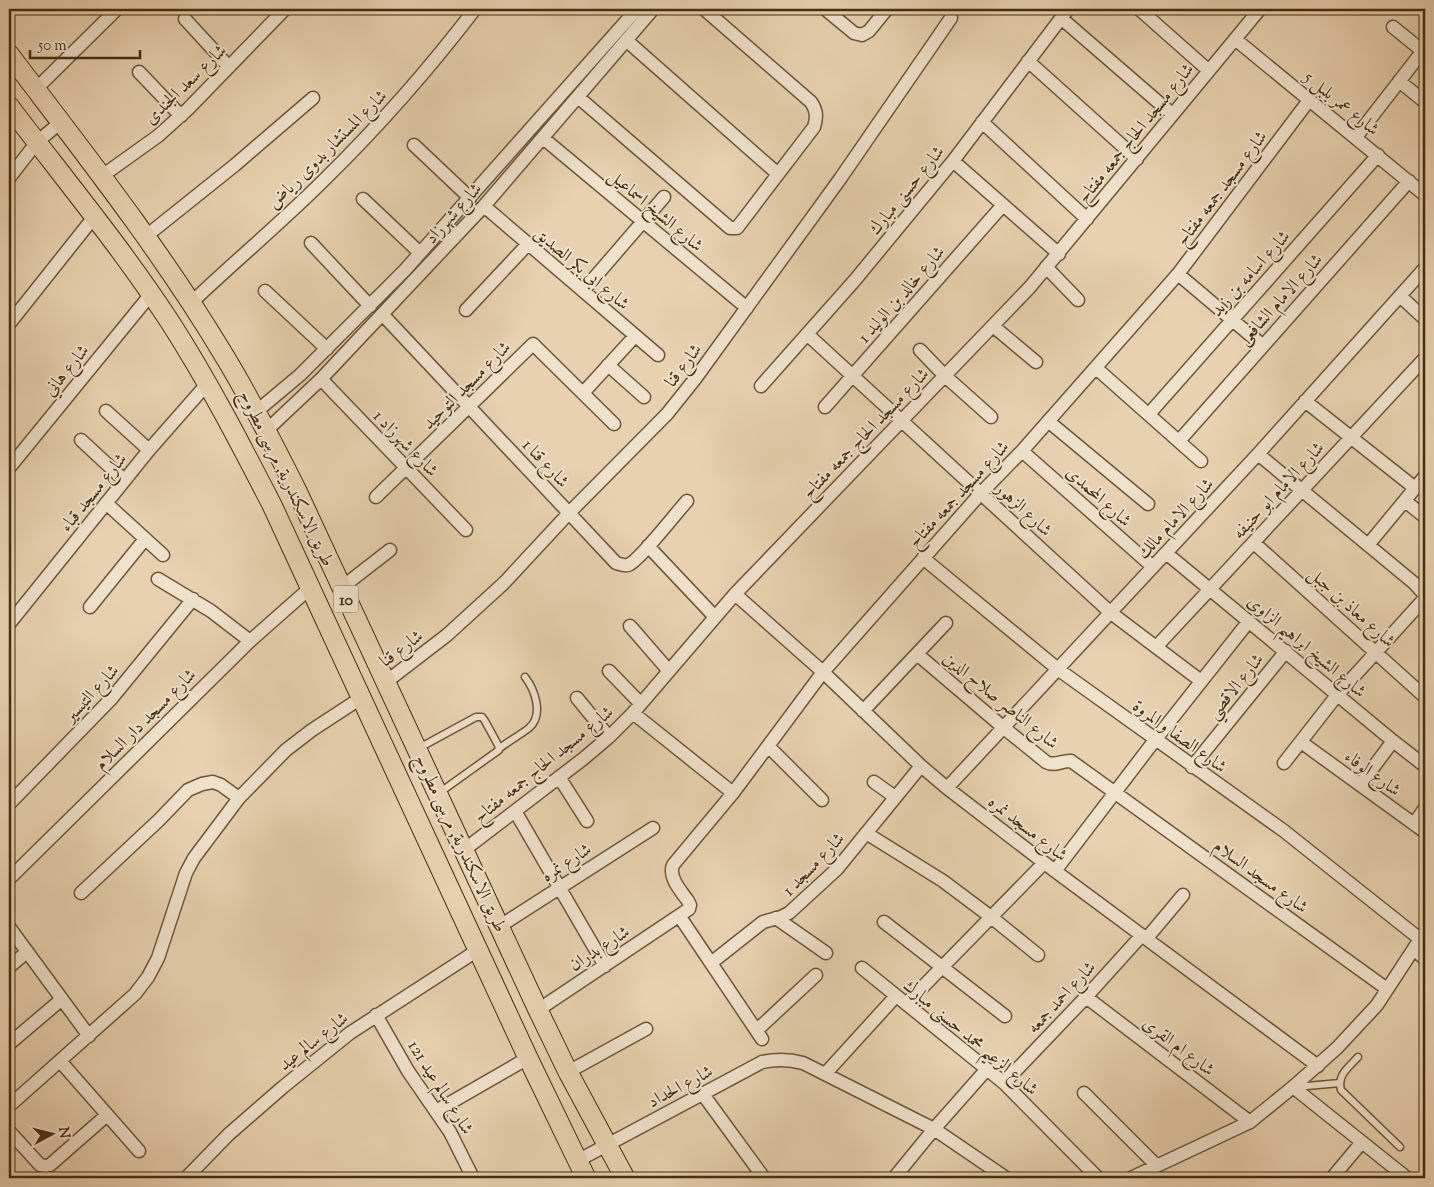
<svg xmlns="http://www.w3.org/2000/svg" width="1434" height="1187" viewBox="0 0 1434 1187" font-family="'Sorts Mill Goudy',Amiri,serif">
  <rect width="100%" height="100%" fill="#e7d1b0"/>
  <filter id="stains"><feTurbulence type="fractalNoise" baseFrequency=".004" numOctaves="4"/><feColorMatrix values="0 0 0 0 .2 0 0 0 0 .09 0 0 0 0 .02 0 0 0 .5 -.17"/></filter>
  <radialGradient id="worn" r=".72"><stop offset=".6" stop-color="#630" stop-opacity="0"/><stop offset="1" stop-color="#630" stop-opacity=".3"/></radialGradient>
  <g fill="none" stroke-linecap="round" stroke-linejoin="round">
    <defs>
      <path id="lane" d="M419,748l57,-31h6l3,4 13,24 1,5 -60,43
        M500,748c9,-7 20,-13 29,-20 15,-13 6,-38 -4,-51
        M1358,1057c-10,11 -21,18 -17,33l59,57
        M1296,1087l44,-4"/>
      <path id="street" d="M825,9l29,24 8,2 7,-4 18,-22
        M1139,9l69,61
        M1061,18l111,96
        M185,19l44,48
        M1393,27l32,26
        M1235,39l190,156
        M626,40l152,134
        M1028,61l109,98
        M139,72l42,44
        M1399,81l26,21
        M36,89l81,-80
        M578,97l152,131h7l77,-101c3,-10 3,-16 -3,-25l-107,-93
        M982,122l105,97
        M1356,137l69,-89
        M543,138l204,170
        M414,145l56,53
        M953,161l106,93
        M102,176l56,-40 30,-27 97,-100
        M9,178l28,-36 24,-20
        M363,199l57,54
        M484,206l174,149
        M145,237l90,-72 78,-67
        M311,243l59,63
        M1046,267l32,33
        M1178,274l84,71
        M265,291l62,58
        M583,291l81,-94
        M1400,296l25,23
        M191,303c44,-42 91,-81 134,-124 54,-53 104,-110 150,-170
        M466,310l62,-66
        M383,315l233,248c4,1 7,3 12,2 11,-4 48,-52 59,-64
        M9,324l85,-107
        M993,326l43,36
        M807,334l304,279 90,68
        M920,350l24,25 47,42
        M608,365l36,32
        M1096,368l105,93
        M321,379l145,151
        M761,386l94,-106 98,-119 115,-152
        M583,393l52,-57
        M1305,401l110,87
        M825,407l178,-202
        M106,411l43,39
        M257,411l43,-36 105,-105 232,-261
        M1149,414l229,-259
        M1048,421l100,83
        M267,430l54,-51 163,-173 169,-197
        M81,440l43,40
        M1179,441l230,-260
        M1022,451l131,116
        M1258,454l156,129 11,12
        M9,468l142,-174
        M376,497l157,-153 81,80
        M1405,501l20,16
        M106,503l57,52
        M1254,543l171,154
        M1368,545l57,-69
        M648,546l67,71
        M1166,553l227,188 32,25
        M923,558l136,112 225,161 136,108
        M158,579l53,32 39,30
        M341,588l49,-38
        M735,594l88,78 98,94 26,22 108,83 263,195
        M90,607l55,-68
        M9,624l140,-174 58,-66
        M630,626l39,45
        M1157,646l268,-288
        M917,654l87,74 42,34c9,5 16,-2 25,-1l316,228
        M609,671l32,33
        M386,682l61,-47 57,-52 65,-70 98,-99 28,-35 145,-200 111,-161
        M577,698l32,39
        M863,711l83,-88
        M633,713l100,80
        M1301,742l124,90
        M768,746l54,54
        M1284,763l54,-69 87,-96
        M1192,767l94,-116
        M559,777l28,44
        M874,782l21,15
        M1360,785l33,-44
        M947,788l311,-334 167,-186
        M9,804l103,-106 81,-99
        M515,811l90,155
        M1414,824l11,-16
        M866,833l77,48 48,36 47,38
        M464,850l119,-91 26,-22 24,-24 102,-119 295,-307 230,-278
        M1055,871l100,-131 94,-119
        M9,879l241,-238 60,-53
        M81,893l78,-73 29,-30 14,-6 11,-2 8,3 18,13
        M680,917l82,122
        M776,918l50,35
        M884,922l121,94
        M500,926l153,-98
        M9,927l80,109
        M1147,938l36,-43
        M1414,949l11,10
        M711,963l52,-41 18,-5 8,-4 48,-44 84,-103
        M9,967l18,-15
        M862,968l142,115 94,95
        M1086,997l164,125
        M906,1004l138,-141
        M538,1010l151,-101 1,-4 -2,-4c-7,-10 -20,-24 -15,-36l60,-72 90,-121 158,-179 41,-42 156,-177 132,-175
        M376,1015l32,56 42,61 23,46
        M757,1030l59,-55
        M9,1044l53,-45
        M60,1061l79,90
        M568,1072l78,-43
        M825,1074l71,-78
        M1004,1083l82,-86 56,-62
        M1293,1087l114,91
        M702,1093l62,85
        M1084,1093l73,73
        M9,1106l126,-112 13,-17 10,-19 28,-85 8,-15 45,-60 47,-48 26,-20 49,-32
        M436,1111l92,-53
        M9,1131l31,34 6,1 4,-1 57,-50
        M577,1161l185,-99c15,-3 26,-3 41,1l131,66 72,49
        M186,1178l43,-44 54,-47 67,-54 128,-83
        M894,1178l40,-49 53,-60
        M1131,1178l119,-56 43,-35 44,-39 40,-43 47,-72
        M1332,1178l30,-36"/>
      <path id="primary" d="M9,54c75,99 152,196 216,303 26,43 49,88 72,134l241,519 30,62 57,106
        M9,106c54,71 112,141 161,216 38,59 70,121 102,183l256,553 58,120"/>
    </defs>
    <use href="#lane" stroke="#6c5739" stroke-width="9"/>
    <use href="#street" stroke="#6c5739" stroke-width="15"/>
    <use href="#primary" stroke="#432e11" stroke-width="21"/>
    <use href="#lane" stroke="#efe1cc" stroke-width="6"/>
    <use href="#street" stroke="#efe1cc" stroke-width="12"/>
    <use href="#primary" stroke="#e7d1b0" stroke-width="19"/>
  </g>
  <g text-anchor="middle" stroke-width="4" stroke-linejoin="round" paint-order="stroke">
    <rect fill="#efe1cc" stroke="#776449" stroke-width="1" x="333.5" y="585.5" width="25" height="27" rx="4"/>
    <g font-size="16" font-weight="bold" fill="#432e11">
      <text x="346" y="605">10</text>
    </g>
    <g font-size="18" fill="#432e11" stroke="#efe1cc">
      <text transform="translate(185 84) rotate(-44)" y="6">شارع سعد الجندى</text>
      <text transform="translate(1342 103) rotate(39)" y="6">شارع عمر بلبل 5</text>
      <text transform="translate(1135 133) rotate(-51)" y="6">شارع مسجد الحاج جمعه مفتاح</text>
      <text transform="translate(327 149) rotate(-45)" y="6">شارع المستشار بدوى رياض</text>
      <text transform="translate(1221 188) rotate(-53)" y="6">شارع مسجد جمعه مفتاح</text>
      <text transform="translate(906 190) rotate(-51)" y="6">شارع حسنى مبارك</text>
      <text transform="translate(656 210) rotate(40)" y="6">شارع الشيخ اسماعيل</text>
      <text transform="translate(453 213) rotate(-48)" y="6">شارع شهرزاد</text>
      <text transform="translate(582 268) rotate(40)" y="6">شارع ابى بكر الصديق</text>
      <text transform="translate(1250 273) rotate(-48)" y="6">شارع اسامه بن زيد</text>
      <text transform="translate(901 294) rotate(-49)" y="6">شارع خالد بن الوليد 1</text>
      <text transform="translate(1280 299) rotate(-48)" y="6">شارع الامام الشافعى</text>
      <text transform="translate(683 365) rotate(-53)" y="6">شارع قنا</text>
      <text transform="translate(66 370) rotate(-51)" y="6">شارع هاني</text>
      <text transform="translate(466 385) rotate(-45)" y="6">شارع مسجد التوحيد</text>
      <text transform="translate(865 433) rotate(-46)" y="6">شارع مسجد الحاج جمعه مفتاح</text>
      <text transform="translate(406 443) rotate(46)" y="6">شارع شهرزاد 1</text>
      <text transform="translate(546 463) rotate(47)" y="6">شارع قنا 1</text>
      <text transform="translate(287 478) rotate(64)" y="6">طريق الاسكندرية, مرسى مطروح</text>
      <text transform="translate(1278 490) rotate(-47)" y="6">شارع الامام ابو حنيفه</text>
      <text transform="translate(93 492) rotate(-51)" y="6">شارع مسجد قباء</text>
      <text transform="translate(958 494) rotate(-47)" y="6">شارع مسجد جمعه مفتاح</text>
      <text transform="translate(1099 496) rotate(42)" y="6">شارع المحمدى</text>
      <text transform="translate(1024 509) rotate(43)" y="6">شارع الزهور</text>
      <text transform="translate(1175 518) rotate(-47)" y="6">شارع الامام مالك</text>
      <text transform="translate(1352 607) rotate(42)" y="6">شارع معاذ بن جبل</text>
      <text transform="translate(1307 646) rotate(40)" y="6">شارع الشيخ ابراهيم الزاوى</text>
      <text transform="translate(401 648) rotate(-37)" y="6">شارع قنا</text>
      <text transform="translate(1235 686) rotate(-51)" y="6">شارع الاقصي</text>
      <text transform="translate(91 693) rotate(-47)" y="6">شارع التيسير</text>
      <text transform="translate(1001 700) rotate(39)" y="6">شارع الناصر صلاح الدين</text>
      <text transform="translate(145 719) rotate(-45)" y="6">شارع مسجد دار السلام</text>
      <text transform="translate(1180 736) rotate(36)" y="6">شارع الصفا و المروة</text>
      <text transform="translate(543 764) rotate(-39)" y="6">شارع مسجد الحاج جمعه مفتاح</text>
      <text transform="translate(1373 773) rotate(36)" y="6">شارع الوفاء</text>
      <text transform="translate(1028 828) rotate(38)" y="6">شارع مسجد نمره</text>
      <text transform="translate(461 843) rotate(65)" y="6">طريق الاسكندرية, مرسى مطروح</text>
      <text transform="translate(566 862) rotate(-33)" y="6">شارع نمره</text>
      <text transform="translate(813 864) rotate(-46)" y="6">شارع مسجد 1</text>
      <text transform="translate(1261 876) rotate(36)" y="6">شارع مسجد السلام</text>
      <text transform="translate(599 948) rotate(-33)" y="6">شارع بدران</text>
      <text transform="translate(1061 997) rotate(-47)" y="6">شارع احمد جمعه</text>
      <text transform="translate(971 1037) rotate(40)" y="6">شارع الزعيم محمد حسنى مبارك</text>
      <text transform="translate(313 1041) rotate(-38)" y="6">شارع سالم عيد</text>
      <text transform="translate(1179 1046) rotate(37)" y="6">شارع ام القرى</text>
      <text transform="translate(680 1086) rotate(-28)" y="6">شارع الحداد</text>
      <text transform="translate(441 1087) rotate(58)" y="6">شارع سالم عيد 121</text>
    </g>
  </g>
  <rect width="1434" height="1187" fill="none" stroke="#e7d1b0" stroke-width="30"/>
  <rect x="10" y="10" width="1414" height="1167" fill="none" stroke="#432e11" stroke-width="2.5"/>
  <rect x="15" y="15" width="1404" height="1157" fill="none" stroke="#432e11"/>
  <g transform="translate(52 1134) rotate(83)" stroke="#efe1cc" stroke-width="4" paint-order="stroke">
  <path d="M0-4L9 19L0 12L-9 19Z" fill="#432e11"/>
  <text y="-8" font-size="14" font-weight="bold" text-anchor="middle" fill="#432e11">N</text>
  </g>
  <path d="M30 50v8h110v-8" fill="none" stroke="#432e11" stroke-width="2.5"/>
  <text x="38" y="50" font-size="15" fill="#432e11" stroke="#efe1cc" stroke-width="4" paint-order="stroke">50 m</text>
  <rect width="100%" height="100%" filter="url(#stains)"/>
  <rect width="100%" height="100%" fill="url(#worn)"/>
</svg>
